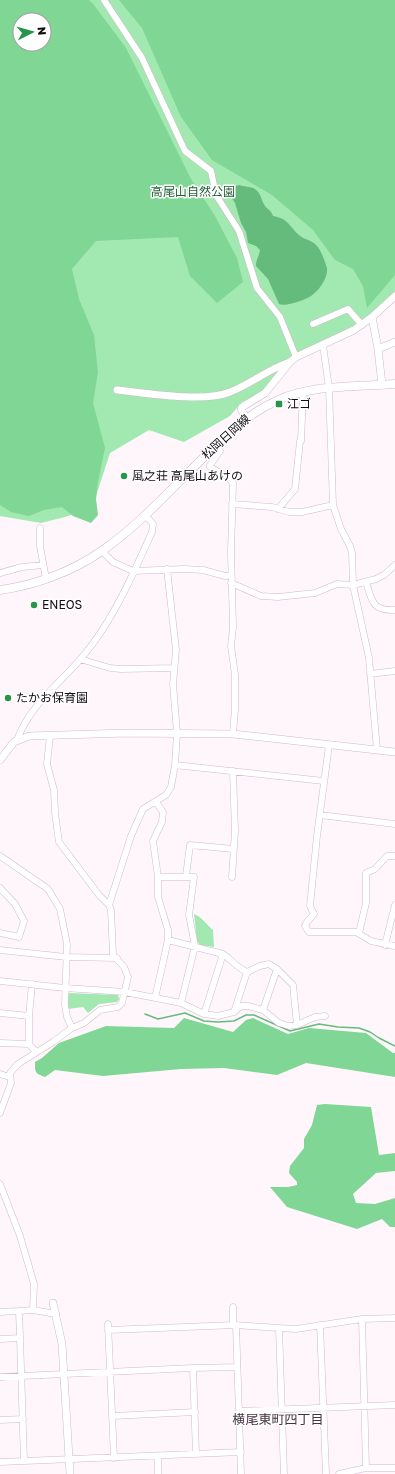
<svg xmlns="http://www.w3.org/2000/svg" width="395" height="1474" viewBox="0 0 395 1474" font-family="'Golos Text','Noto Sans JP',sans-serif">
  <rect width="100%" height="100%" fill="#fff6fc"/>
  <path fill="#a1e9b0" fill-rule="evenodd" d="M0,0h395v294l-38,30 -57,28 -38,40 -20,10 -12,14 -46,26 -35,-12 -39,23 -18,55 -27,9 -24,6 -41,-7zM20,20h24v24h-24z
    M194,914c8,3 12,10 19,16l1,17 -14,-2 -3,-4z
    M68,993l50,2 1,4 -2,3 -18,2 -11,9 -5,-6 -15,2z"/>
  <path fill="#80d694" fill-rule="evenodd" d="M0,0h89l5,5 32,43 65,131 24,37 22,42 6,24 -26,21 -27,-27 -12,-39 -82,4 -24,28 7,30 15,36 4,37 -5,31 12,45 -7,34 -2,17 2,16 -7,8 -18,-7 -11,-9 -18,3 -15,6 -18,-4 -11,-7zM20,20h24v24h-24z
    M119,0h276v275l-28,33 -4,-22 -10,-17 -18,-9 -22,-30 -41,-35 -60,-35 -31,-43 -39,-89z
    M184,1018l49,14 13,-12 7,-2 35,16 21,-6 57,5 27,20h2v24l-89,-14 -29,12 -53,-7 -43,1 -78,7 -48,-6 -10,7c-10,-4 -10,-4 -10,-15l7,-4 17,-15 47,-17 68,2z
    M325,1104l46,3 8,48 16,-2v18l-19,2 -23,21 3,9 19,1 20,-6v29h-5l-8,-8 -25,10 -70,-22 -17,-20h18l9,-2v-3l-8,-9 1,-7 14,-18v-9l8,-14 5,-20z"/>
  <path fill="#65bb7b" d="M239,185c5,2 11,1 16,4 6,4 6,11 10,17 3,4 6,4 8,10 16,3 15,9 26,19 4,4 9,4 13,7 8,4 11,15 14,23 5,9 -7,26 -15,31 -6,4 -25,11 -32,8l-11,-25 -12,-13c0,-7 3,-9 4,-16l-4,-4 -8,-3 -2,-11 -5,-9 -6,-20 -5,-8 2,-8z"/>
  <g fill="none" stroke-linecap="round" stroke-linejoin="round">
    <path stroke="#65bb7b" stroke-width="1.5" d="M145,1014l13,5 27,-6 19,8 14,1 16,-1 12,-6h8l36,16 29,-7 19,3 21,1 11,4 9,6 16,8"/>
    <defs>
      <path id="minor" d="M104,0l38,58 43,93 26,20 5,24 23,36 18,57 23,29 16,40
        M313,324l35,-15 14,16
        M323,345l6,43 4,117 8,24 9,17 2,7 1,32 16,73 8,92
        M216,445l4,6 -10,14v2l18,10 5,6 -2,69 2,75 -2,19 4,29v34l-2,25
        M232,504l40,3 17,5h13l31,-7
        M278,509l17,-20 5,-48h1l2,-49
        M40,528v18l6,33
        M102,551l11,11 20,9 51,-2 19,1 22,6 6,-1
        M0,573l22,-6 21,-2
        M366,582c6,19 6,29 29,28
        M231,583l30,13 17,1 37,-4 22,-9 16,1 23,-6 8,-4 11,-10
        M80,659l30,9 11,1 53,-1
        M370,674l25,-3
        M17,740c13,-36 44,-57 67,-85 30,-36 49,-81 68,-123l1,-8 -8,-9
        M329,745l-12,91 -7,70 4,8 -7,8 -2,4 4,6h47l15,9 24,5
        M175,765l149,16
        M320,815l75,9
        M0,856l48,33 12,20 7,35 -2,61 2,12 5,11
        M186,876l4,-31 44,4
        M158,877h36l-5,38 6,31 -14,57
        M232,877l3,-46 -2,-60
        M0,888l15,16 9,17 -5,16 -19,-4
        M109,905l22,-69 12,-27 23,-14 5,-8 4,-22 2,-32 -4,-49 3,-34 -9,-81
        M359,933l7,-30v-30l9,-4 12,-13h8
        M168,940l55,14c9,6 13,13 24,18l13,-6 9,-2 8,5 16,16 4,40 18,-8 10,-1
        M385,945l10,-40
        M0,950l66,7 51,1
        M0,981l65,7 60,4 56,11 23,11 14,2 16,-4 7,-6h7l15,4 16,13 10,3 8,-1
        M32,984l-3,32v28l7,8
        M155,998l13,-58v-10l-10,-33v-20l-5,-36 9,-19 1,-10 -7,-10
        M263,1010l14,-41
        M234,1012l13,-40
        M0,1013l29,3
        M204,1014l19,-60
        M0,1043l29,1
        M0,1074l10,3
        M0,1113l11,-30 -1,-10 8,-9 35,-22 19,-14 12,-5 16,-13 18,-3 4,-4 6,-26 -4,-10 -11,-12 -2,-45 -2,-5 -10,-10 -40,-53 -4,-29 -1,-23 -7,-26 3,-28
        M0,1184l20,52 14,48 -1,26
        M233,1307v18
        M0,1312l19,-1
        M362,1319l4,149h29
        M108,1324l6,134
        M236,1325l5,149
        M320,1325l6,149
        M108,1330l128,-5 43,3
        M20,1338l-1,-27 14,-1 23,4
        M0,1339l20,-1 4,123
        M193,1368l44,-1
        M0,1377l193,-9 3,86
        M239,1411l156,-6
        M112,1416l83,-4
        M0,1420l23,-1
        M158,1456v18
        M0,1462l241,-10
        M284,1474l-5,-146 17,1 66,-10 33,-1
        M339,1474l27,-6"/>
      <path id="tertiary" d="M372,317l6,32 4,36
        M378,349l17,-7
        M117,390c29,3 87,13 113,2 21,-8 38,-23 60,-30
        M246,418l-5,-9 1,-2 23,-14 25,-31 6,-5 58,-27 18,-13 23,-21
        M0,760l14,-18 15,-6 98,-3 106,1 162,18
        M53,1303l9,41 8,130"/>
      <path id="secondary" d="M0,590c36,-5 74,-19 103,-40 36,-25 66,-59 98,-90 23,-23 45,-45 75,-59 36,-17 80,-14 119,-17"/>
    </defs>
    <use href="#minor" stroke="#cebac8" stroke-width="7"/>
    <use href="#tertiary" stroke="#cebac8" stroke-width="8"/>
    <use href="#secondary" stroke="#cebac8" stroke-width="9"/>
    <use href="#minor" stroke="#fff" stroke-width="6"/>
    <use href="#tertiary" stroke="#fff" stroke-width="7"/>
    <use href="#secondary" stroke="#fff" stroke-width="8"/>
  </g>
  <g fill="#28954d" stroke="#fff" stroke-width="1.5">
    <rect x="275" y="400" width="8" height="8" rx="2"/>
    <circle cx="124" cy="476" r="4"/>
    <circle cx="34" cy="605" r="4"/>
    <circle cx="8" cy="698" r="4"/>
  </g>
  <g text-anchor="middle" stroke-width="3" stroke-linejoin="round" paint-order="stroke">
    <g font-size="12" fill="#215d33" stroke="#fff">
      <text x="193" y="196">高尾山自然公園</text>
    </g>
    <g font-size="12" fill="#130c11" stroke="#fff" text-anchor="start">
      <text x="287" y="408">江ゴ</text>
      <text x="132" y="480">風之荘 高尾山あけの</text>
      <text x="42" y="609">ENEOS</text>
      <text x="16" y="702">たかお保育園</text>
    </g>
    <g font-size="12" fill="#130c11" stroke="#fff">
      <text transform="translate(226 437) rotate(-42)" y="4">松岡日岡線</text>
    </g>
    <g font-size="13" fill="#44333f" stroke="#fff">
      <text x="278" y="1424">横尾東町四丁目</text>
    </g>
  </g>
  <g transform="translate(32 32) rotate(84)"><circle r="19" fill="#ffffff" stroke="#a19ea0"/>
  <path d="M0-3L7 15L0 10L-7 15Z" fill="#28954d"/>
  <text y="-6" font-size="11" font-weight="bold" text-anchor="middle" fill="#130c11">N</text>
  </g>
</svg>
